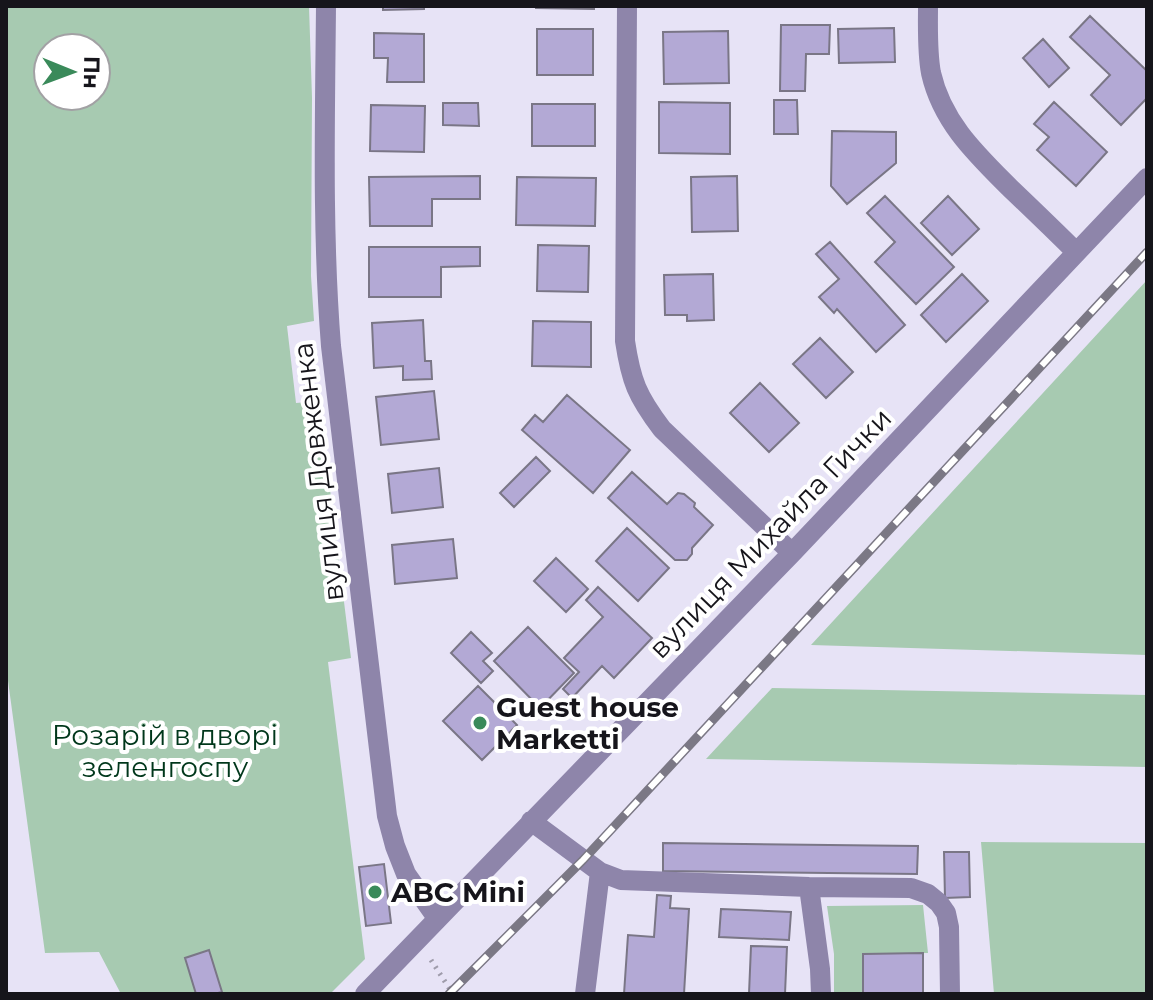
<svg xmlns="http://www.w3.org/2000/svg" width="1153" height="1000" viewBox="0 0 1153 1000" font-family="Montserrat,sans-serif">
  <rect width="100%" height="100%" fill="#e7e3f6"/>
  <path fill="#a7cab1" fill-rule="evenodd" d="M6,6h303l3,92 -1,178 3,45 -27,5 9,77 23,-2 32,257 -23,4 37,297 -35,35h-209l-22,-42 -54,1 -39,-287zM48,48h48v48h-48z
    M1147,280v375l-336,-10z
    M772,688l375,7v72l-441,-8z
    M981,842l166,1v151h-153z
    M923,905l5,48 -65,1v40h-29v-40l-7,-48z"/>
  <path fill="#b3a9d5" stroke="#7a7686" stroke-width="2" d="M383,6h41v3l-41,1z
    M536,6h58v3l-58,-1z
    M1090,16l57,55v27l-26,27 -30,-30 19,-20 -40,-38z
    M781,25h49l-1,29h-23l-1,37h-25z
    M894,28l1,34 -56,1 -1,-34z
    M537,29h56v46h-56z
    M728,31l1,52 -65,1 -1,-52z
    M374,33l50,1v48h-37l1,-24h-14z
    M1043,39l26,29 -20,19 -26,-29z
    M774,100h23l1,34h-24z
    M659,102l71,1v51l-71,-1z
    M1054,102l53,50 -31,34 -39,-36 12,-13 -15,-13z
    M443,103h35l1,23 -36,-1z
    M532,104h63v42h-63z
    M371,105l54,1 -1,46 -54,-1z
    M832,131l64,1v31l-49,41 -16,-18z
    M480,176v23h-48v27h-62l-1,-49z
    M737,176l1,55 -46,1 -1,-55z
    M517,177l79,1 -1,48 -79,-1z
    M885,196l69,71 -38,37 -41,-42 20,-20 -28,-29z
    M948,196l31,33 -27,26 -31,-32z
    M830,242l75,83 -29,27 -39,-43 -3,4 -15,-16 20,-18 -23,-25z
    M538,245l51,1 -1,46 -51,-1z
    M369,247h111v19l-39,1v30h-72z
    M713,274l1,46 -27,1v-6h-22l-1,-40z
    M962,274l26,27 -42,41 -25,-27z
    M423,320l2,41h6l1,18 -29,1v-14l-29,2 -2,-45z
    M533,321l58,1v45l-59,-1z
    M820,338l33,34 -27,26 -33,-34z
    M760,383l39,40 -30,29 -39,-39z
    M434,391l5,48 -58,6 -5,-48z
    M567,395l63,55 -37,43 -71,-63 13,-15 8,7z
    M536,457l14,14 -36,36 -14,-14z
    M439,468l4,39 -51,6 -4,-39z
    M632,472l35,32 11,-11 6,1 11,9 -1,4 19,18 -21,23v6l-5,6h-12l-67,-62z
    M627,528l42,40 -31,33 -42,-40z
    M453,539l4,39 -62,6 -3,-39z
    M556,558l32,31 -22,23 -32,-31z
    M598,587l54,51 -38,40 -12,-12 -30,32 -9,-9 16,-17 -15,-14 39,-41 -17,-17z
    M528,627l46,46 -34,35 -46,-47z
    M471,632l21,21 -9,8 10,10 -12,12 -30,-30z
    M478,686l39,39 -35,35 -39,-39z
    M663,843l255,3 -1,28 -254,-3z
    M944,852h25l1,45 -25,1z
    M384,864l7,59 -25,3 -7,-59z
    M657,895l14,1 -1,12 19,1 -5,85h-60l4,-59 26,2z
    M721,909l70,3 -2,28 -70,-3z
    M751,946l36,1 -2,47h-36z
    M209,950l13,42 -8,2h-18l-11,-36z
    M923,953v41h-60v-40z"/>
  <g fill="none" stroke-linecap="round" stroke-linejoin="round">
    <path stroke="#9f9cab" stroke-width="5" stroke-dasharray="2 6" stroke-linecap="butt" d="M431,960l22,34"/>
    <path stroke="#8e85aa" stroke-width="20" d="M326,6c-1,113 -4,227 5,340l56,470 8,30 11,28 31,44
      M627,6l-2,335c6,40 12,55 37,88l130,124
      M928,6c0,22 -1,46 3,67 11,49 45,81 79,115 22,21 44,42 66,64
      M531,821l69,51 21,8 188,7 102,1 17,6 11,9 7,10 3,14 1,67
      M809,887l11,82 1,25
      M365,994l427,-441 355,-375
      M585,994l15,-122"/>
    <defs>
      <path id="rail" d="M449,994l134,-134 564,-608"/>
    </defs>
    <use href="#rail" stroke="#7b7885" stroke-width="9"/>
    <use href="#rail" stroke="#fff" stroke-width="6" stroke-dasharray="18" stroke-linecap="butt"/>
  </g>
  <g fill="#3a8a5a" stroke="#fff" stroke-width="3">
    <circle cx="480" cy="723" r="8"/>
    <circle cx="375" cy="892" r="8"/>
  </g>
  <g text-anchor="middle" stroke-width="8" stroke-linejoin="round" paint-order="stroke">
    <g font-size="28" fill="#16151b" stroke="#fff">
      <text transform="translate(318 472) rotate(-97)" y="10">вулиця Довженка</text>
      <text transform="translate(770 533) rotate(-46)" y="10">вулиця Михайла Гички</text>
    </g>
    <g font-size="28" font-weight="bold" fill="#16151b" stroke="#fff" text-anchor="start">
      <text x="496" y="717">Guest house<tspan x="496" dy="32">Marketti</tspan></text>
      <text x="391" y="902">ABC Mini</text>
    </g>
    <g font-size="28" fill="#00371b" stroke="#fff">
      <text x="165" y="745">Розарій в дворі<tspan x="165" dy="32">зеленгоспу</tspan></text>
    </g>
  </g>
  <rect width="1153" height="1000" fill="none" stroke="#16151b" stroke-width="16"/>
  <g transform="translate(72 72) rotate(91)"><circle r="38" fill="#ffffff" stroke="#a2a1a4" stroke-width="2"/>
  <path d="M0-6L14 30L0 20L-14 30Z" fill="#3a8a5a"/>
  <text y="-12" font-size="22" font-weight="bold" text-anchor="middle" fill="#16151b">Пн</text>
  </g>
</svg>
